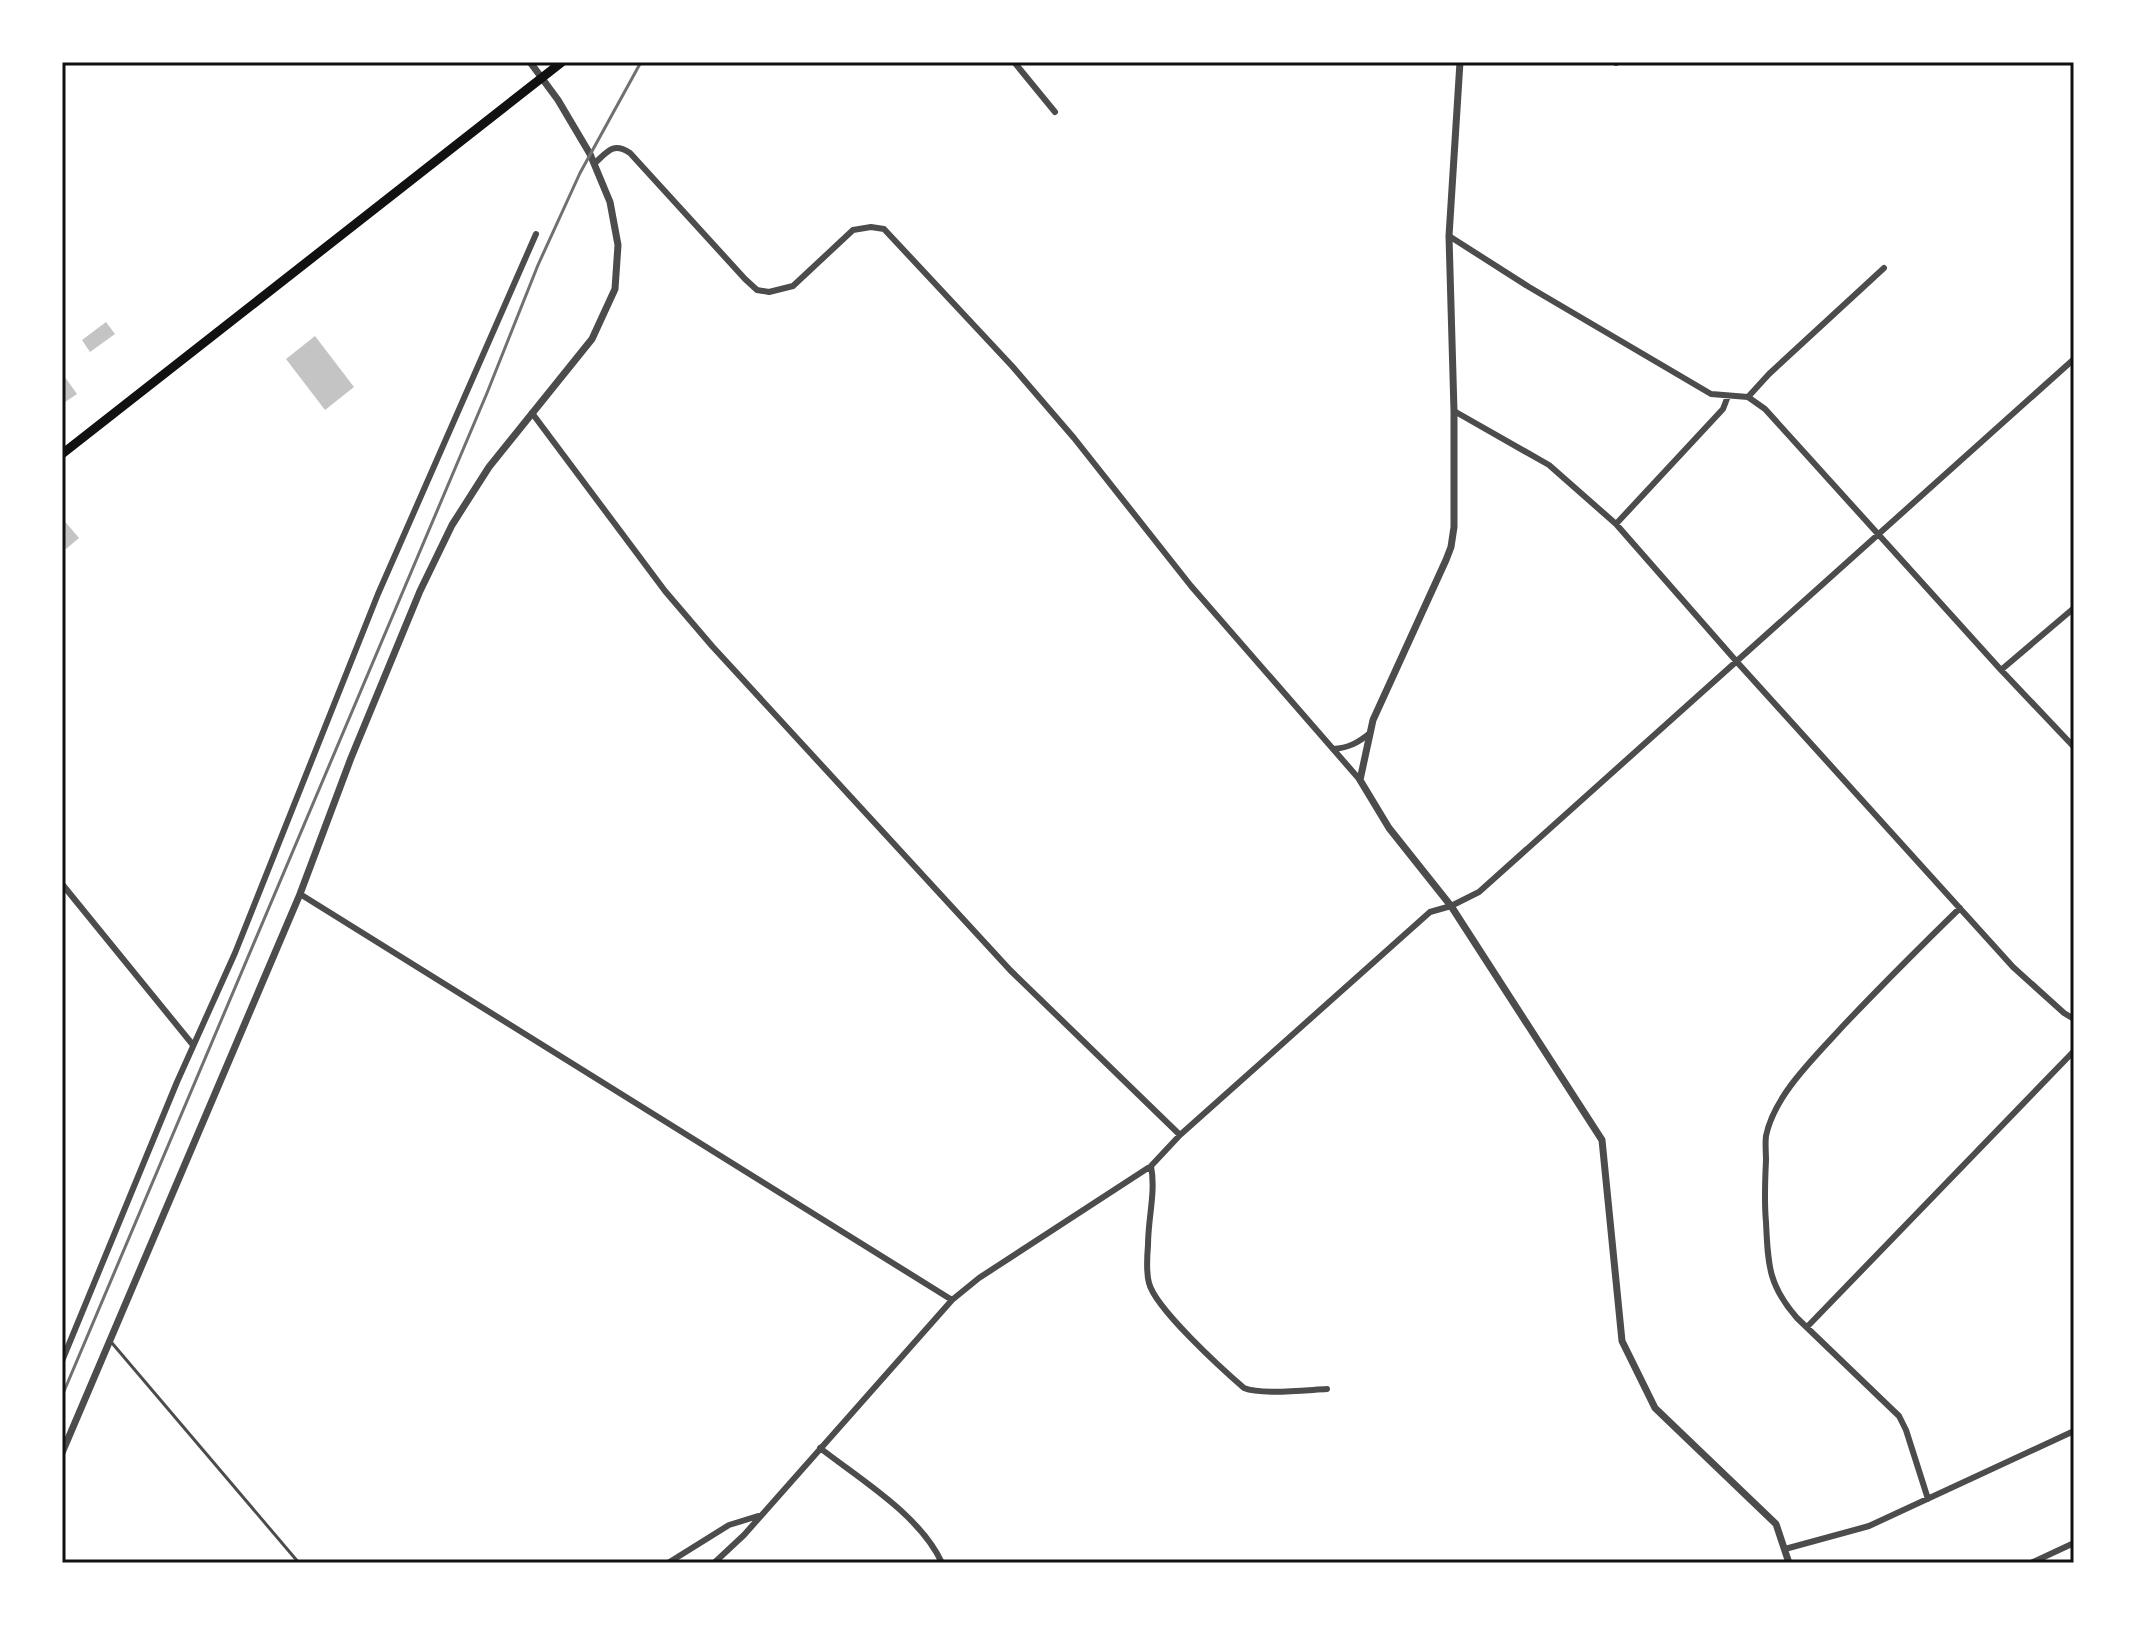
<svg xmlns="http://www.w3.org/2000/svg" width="2136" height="1625" viewBox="0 0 2136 1625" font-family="'PT Sans',sans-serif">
  <rect width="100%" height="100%" fill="#fff"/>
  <path fill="#c4c4c4" d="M106,322l9,12 -25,18 -8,-12z
    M315,336l39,51 -29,23 -39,-51z
    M62,373l15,21 -15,10z
    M62,518l17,20 -13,11 -4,-6z"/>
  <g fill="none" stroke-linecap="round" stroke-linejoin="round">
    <path stroke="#4c4c4c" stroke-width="3" d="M112,1343l187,220"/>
    <path stroke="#4c4c4c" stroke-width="6" d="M1014,62l41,50
      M1616,62v1
      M595,163c13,-12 18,-21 35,-10l115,126 12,11 12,2 24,-6 60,-56 18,-3 13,2 128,137 62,72 117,148 169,194
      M1449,236l80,51 182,107 37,3 17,12 236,261 73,77
      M1748,397l21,-23 115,-106
      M1454,411l95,54 67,59 121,138 276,305 51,46 10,6
      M532,413l133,178 47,55 298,324 170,165
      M1616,524l107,-115 5,-13
      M2001,670l73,-62
      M1333,749c15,-1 25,-6 37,-16
      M62,884l131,161
      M300,894l652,406
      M1151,1166c5,26 -3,52 -3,79 -1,12 -2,27 1,38 6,25 73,86 95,105 17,7 62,2 83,1
      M1807,1327l267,-276
      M62,1361l115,-279 58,-129 143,-359 158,-360
      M820,1448c41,32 100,67 122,115
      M1928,1499l-22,-69 -7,-14 -102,-98c-29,-33 -29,-54 -31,-96 -2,-21 -1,-41 0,-62 0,-7 -1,-16 0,-24 8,-41 50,-80 77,-110 38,-40 77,-79 117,-118
      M1785,1549l84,-23 205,-95
      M668,1563l61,-38 29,-9
      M714,1563l30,-28 208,-235 27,-22 172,-112 29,-31 250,-223 21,-6 28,-14 595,-533
      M2031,1563l43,-20"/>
    <path stroke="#4c4c4c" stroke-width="7" d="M1460,62l-11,174 5,175v116l-3,20 -5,13 -73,160 -13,60 29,48 62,78 151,234 20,201 33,67 121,116 13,39
      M62,1453l238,-559 51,-136 69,-167 32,-66 37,-58 103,-128 23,-50 3,-44 -8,-43 -20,-48 -32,-54 -28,-38"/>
    <path stroke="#111" stroke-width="9" d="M62,454l500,-392"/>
    <path stroke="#707070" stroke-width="3" d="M62,1396l425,-1003 51,-128 42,-92 61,-111"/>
  </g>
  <rect width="2136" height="1625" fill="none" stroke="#ffffff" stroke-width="128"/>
  <rect x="64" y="64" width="2008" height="1497" fill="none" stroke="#111" stroke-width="3"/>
</svg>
